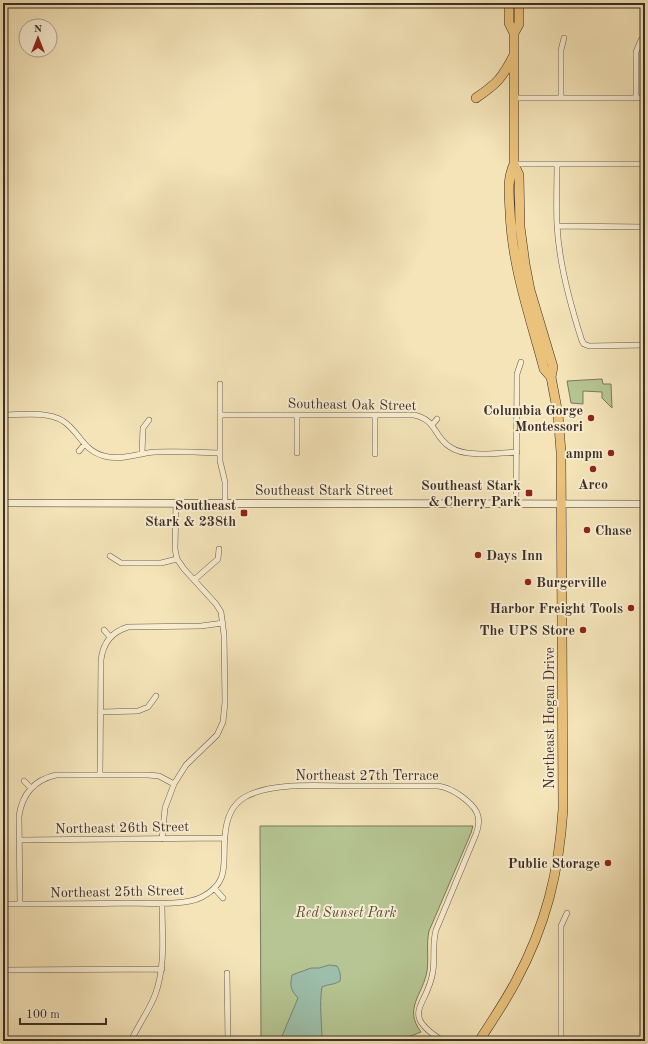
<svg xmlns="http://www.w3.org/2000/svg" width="648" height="1044" viewBox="0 0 648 1044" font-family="'Old Standard TT',serif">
  <rect width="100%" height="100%" fill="#f4e4b8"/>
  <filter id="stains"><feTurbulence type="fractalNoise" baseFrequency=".005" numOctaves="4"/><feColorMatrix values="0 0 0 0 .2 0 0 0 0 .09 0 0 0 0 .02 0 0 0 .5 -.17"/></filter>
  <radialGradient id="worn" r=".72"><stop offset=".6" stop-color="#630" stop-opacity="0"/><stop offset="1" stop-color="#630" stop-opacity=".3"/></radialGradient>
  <path fill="#b6c593" stroke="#787a5c" d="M602,379l1,5h8l1,24 -10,-10v-6l-19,-1v13l-12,-1 -4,-22z
    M260,826h213l-2,7 -42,98c-3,13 0,27 -2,40 -4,24 -24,37 -6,61l-18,7 -2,2h-140z"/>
  <path fill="#9cbfab" stroke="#758576" d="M329,965l8,1c3,5 4,9 3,15 -6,4 -12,3 -18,6 -3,18 0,36 0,54h-42l18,-43c-8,-9 -8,-12 -6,-23l19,-7h8z"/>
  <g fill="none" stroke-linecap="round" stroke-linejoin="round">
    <defs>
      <path id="street" d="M514,98h131
        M561,98v-48l3,-12
        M636,98v-46l5,-12
        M514,164h125l6,2
        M557,164c0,20 -1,40 0,61 2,39 13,79 25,116l2,3 5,2 56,-1
        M557,226l88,1
        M220,384v77l5,21v21
        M3,415c19,0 43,-4 60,6 17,11 19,29 41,35 18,5 34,-3 51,-4 22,-1 43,0 65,1
        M220,415h194c23,5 19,21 36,32 16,11 48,6 67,5
        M297,415v38
        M432,425l5,-6
        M79,451l5,-6
        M142,453l1,-25 6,-8
        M375,454v-39
        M516,503l1,-129 4,-12
        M110,556l11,7h40l16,-4
        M194,580l24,-21 1,-10
        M104,630l6,7
        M101,712l37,-1 10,-4 8,-11
        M100,775l1,-115c2,-17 10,-28 27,-33l73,-1 22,-3
        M24,781l7,7
        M162,839l3,-31 9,-24 12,-19 31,-30 6,-13 2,-20 -1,-67 -3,-23 -5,-8 -32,-35 -7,-10 -2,-10 1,-46
        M20,840l205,-2
        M214,888l9,10
        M3,904c41,0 83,0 124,-1 20,0 58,3 75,-6 29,-15 20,-35 23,-61 1,-15 6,-31 20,-39 27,-15 72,-11 102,-11 30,0 60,0 91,0 9,1 16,5 23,10 15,11 22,20 15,38l-40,96c-4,14 -1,27 -3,41 -5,36 -35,42 10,70
        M20,904l-1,-88c3,-21 15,-36 37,-41h92l11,1 15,8
        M3,970l159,-1
        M227,973l1,68
        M131,1041c7,-16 18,-30 24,-46 11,-29 7,-62 7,-92
        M561,1041v-115l6,-13"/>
      <path id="secondary" d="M3,503l642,1"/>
      <path id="highway" d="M509,3v20l5,10
        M519,3v21l-5,9v131c-7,16 -5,29 -4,47 2,56 20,105 34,158l7,8
        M476,98c22,-15 26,-20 38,-43
        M479,1041c13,-20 26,-39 37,-60 30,-56 43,-109 47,-172l-2,-357 -3,-38 -7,-37 2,-10 -23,-77 -5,-26 -5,-37 -1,-52 -5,-11"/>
    </defs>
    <use href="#street" stroke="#695c4a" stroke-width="6"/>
    <use href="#secondary" stroke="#3b2f26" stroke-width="8"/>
    <use href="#highway" stroke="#3b2f26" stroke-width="10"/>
    <use href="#street" stroke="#f8edd1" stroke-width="5"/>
    <use href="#secondary" stroke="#f8edd1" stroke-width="7"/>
    <use href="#highway" stroke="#eac27c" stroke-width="9"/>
  </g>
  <g fill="#8f2418" stroke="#f8edd1" stroke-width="1.5">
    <circle cx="591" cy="418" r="4"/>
    <circle cx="611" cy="453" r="4"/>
    <circle cx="593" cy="469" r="4"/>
    <rect x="525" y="489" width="8" height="8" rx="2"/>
    <rect x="240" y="509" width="8" height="8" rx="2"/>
    <circle cx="587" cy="530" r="4"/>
    <circle cx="478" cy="555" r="4"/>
    <circle cx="528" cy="582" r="4"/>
    <circle cx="631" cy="608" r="4"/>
    <circle cx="583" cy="630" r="4"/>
    <circle cx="608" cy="863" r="4"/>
  </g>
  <g text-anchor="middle" stroke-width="4" stroke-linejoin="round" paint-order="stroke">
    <g font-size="14" fill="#3b2f26" stroke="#f8edd1">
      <text transform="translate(352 404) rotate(1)" y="5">Southeast Oak Street</text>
      <text x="324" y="495">Southeast Stark Street</text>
      <text transform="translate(549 718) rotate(-90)" y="5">Northeast Hogan Drive</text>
      <text x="367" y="780">Northeast 27th Terrace</text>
      <text transform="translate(122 827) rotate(-1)" y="5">Northeast 26th Street</text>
      <text transform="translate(117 891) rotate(-1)" y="5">Northeast 25th Street</text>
    </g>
    <g font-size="14" font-weight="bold" fill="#3b2f26" stroke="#f8edd1" text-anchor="end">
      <text x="583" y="415">Columbia Gorge<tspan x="583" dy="16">Montessori</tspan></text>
      <text x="603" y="458">ampm</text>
      <text x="593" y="489" text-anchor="middle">Arco</text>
      <text x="521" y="490">Southeast Stark<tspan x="521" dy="16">&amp; Cherry Park</tspan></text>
      <text x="236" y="510">Southeast<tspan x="236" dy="16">Stark &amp; 238th</tspan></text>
      <text x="595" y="535" text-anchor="start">Chase</text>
      <text x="486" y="560" text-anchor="start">Days Inn</text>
      <text x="536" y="587" text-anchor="start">Burgerville</text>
      <text x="623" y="613">Harbor Freight Tools</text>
      <text x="575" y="635">The UPS Store</text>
      <text x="600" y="868">Public Storage</text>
    </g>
    <g font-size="14" font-style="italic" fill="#544d3c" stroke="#f8edd1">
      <text x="346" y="917">Red Sunset Park</text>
    </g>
  </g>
  <rect width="648" height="1044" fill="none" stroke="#f4e4b8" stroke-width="16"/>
  <rect x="4" y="4" width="640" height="1036" fill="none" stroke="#3b2f26" stroke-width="2"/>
  <rect x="8" y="8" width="632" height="1028" fill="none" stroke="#3b2f26"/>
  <g transform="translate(38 38)"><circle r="19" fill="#f8edd1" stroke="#aca18d"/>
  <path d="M0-3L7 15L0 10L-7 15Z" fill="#8f2418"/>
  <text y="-6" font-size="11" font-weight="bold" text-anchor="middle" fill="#3b2f26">N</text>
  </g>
  <path d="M20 1018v6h86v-6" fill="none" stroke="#3b2f26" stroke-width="2"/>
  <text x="26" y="1018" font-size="12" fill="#3b2f26" stroke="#f8edd1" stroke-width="3" paint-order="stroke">100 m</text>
  <rect width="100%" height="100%" filter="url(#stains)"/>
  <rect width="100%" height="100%" fill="url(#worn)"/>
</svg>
